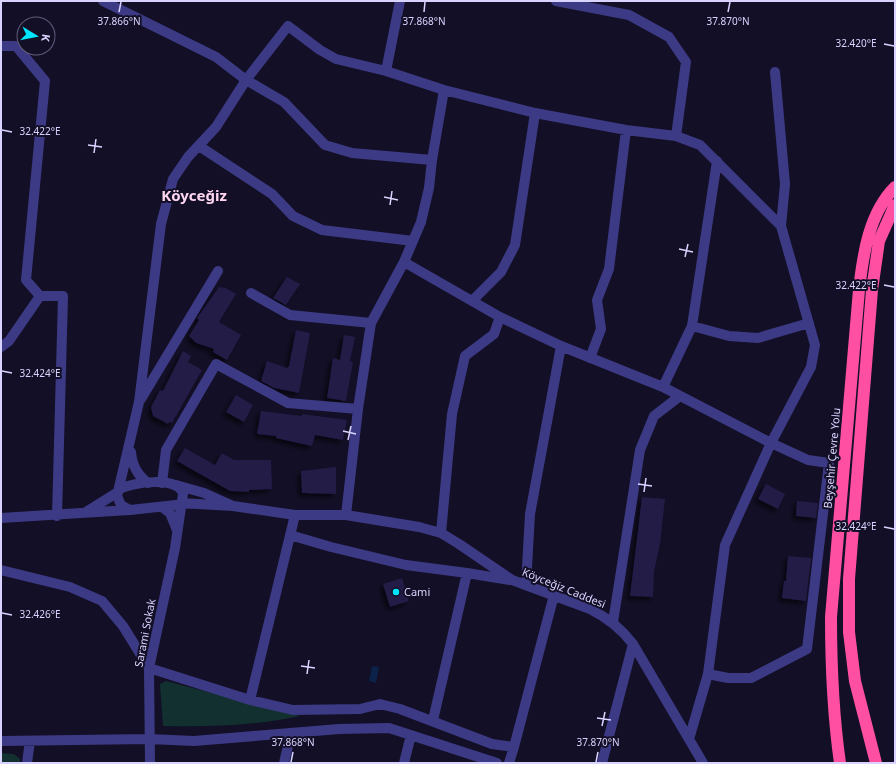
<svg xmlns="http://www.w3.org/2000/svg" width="896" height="764" viewBox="0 0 896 764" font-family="'Noto Sans',sans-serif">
  <defs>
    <filter id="shadow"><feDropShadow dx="-3.5" dy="3.5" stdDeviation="2" flood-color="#0009"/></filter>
  </defs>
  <rect width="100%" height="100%" fill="#130f26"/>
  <path fill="#12302f" d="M166,681l134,35c-46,10 -89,11 -137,10l-3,-42z
    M1,753l13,1 6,5v4h-19z"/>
  <path fill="#0c2248" d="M372,666l7,1 -3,16 -7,-2z"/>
  <path fill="#241b47" filter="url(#shadow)" d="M287,277l13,7 -14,21 -13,-7z
    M219,287l7,1 10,6 -17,28 22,13 -14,25 -14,-8 1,-3 -18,-6 -7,-7 10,-16 -2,-2z
    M296,330l14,3 -11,60 -25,-5 -13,-7 6,-20 20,7 2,-2z
    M344,335l11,2 -5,24 3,1 -7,39 -19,-3 6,-40 7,2z
    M183,351l8,5 -3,6 14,8 -30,53 -3,-1 -1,2 -15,-8 -2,-9 9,-17 3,1z
    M236,395l17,10 -9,17 -18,-10z
    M261,411l41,5v-2l45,6 -4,20 -28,-5 -3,11 -36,-8v-2l-19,-2z
    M185,448l30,17 7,-12 12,7h37l1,29 -23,1v2l-19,-1 -53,-30z
    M336,467v27l-34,-1 -1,-22z
    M766,484l19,10 -7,15 -20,-10z
    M642,497l23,2 -5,45 -6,28 -1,25 -23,-1z
    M797,501l21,2 -2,15 -20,-2z
    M788,556l23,2 -5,43 -24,-3 2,-17h2z
    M402,578l7,23 -19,6 -7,-23z"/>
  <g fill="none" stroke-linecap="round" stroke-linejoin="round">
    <path stroke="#3d3a85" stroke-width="10" d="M103,1l113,56 30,23 -30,47 -28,30 -15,22 -12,45 -22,178 -22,94 4,9 9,5 46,-5 5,-2 52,3 -29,-13 -28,-8
      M556,1l73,14 40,22 17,25 -10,74
      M1,46h15l29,35 -19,199 14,16
      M386,71l14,-70
      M199,146l73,48 21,22 29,14 91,11
      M432,160l-80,-7 -27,-8 -41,-43 -38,-22 42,-54 32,24 16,9 50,12 58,19
      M404,262l68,39 29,-29 14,-27 20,-132
      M251,293l39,22 81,8
      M500,317l61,29 -31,168 -4,71
      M692,326l37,10 29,2 51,-15
      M561,346l102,41 29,-61 25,-165
      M1,347l8,-6 31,-45h23l-6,220
      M590,358l11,-29 -4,-29 12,-31 17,-139
      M663,387l108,56 40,-76 4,-22 -34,-119 4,-42 -10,-112
      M141,399l77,-128
      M358,409l13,-86 33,-61 17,-40 8,-34 3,-28 12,-70 91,23 91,17 50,6 24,9 81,81
      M131,452c1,13 6,23 17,31
      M162,483l4,-33 50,-86 72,39 70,6 -12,106
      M120,489c12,-7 59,-13 63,5l-8,54 -26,120 1,95
      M233,506l62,9h51l73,12 22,6 18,11 53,36 78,29c18,9 31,19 43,35l70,119
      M162,507l8,6 7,17
      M86,512l32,-20
      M1,518l128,-8
      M441,533l11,-119 13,-58 29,-22 6,-17 -28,-16
      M290,535l41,12 75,18 61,8
      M1,570l69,17 32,14 21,25 26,42 101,32 45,-185
      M613,622l27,-172 14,-34 26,-20
      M250,700l43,10 67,-1 20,-5 20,5 92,35 22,3 40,-152
      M433,720l34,-147 43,7
      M689,739l19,-65 17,-129 46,-102 37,17 21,3 -22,186 -56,29h-23l-20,-4
      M1,741l148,-2 45,2 145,-12 50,-1 108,35
      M27,763l3,-22
      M284,763l7,-30
      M404,763l7,-28
      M509,763l5,-16
      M602,763l31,-119"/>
    <path stroke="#ff4fa3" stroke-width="12" d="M840,763c-7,-49 -9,-97 -9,-146l28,-327c4,-36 10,-77 36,-103
      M876,763l-21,-82 -6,-49v-53l23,-289 7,-49 16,-36"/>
  </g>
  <path fill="none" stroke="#d9d4ff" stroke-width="1.5" d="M119,12l2,-10M424,12l1,-10M728,12l2,-10M884,44l10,2M2,130l10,2M88,145l14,2M94,153l2,-14M384,197l14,3M390,205l2,-14M679,249l14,3M685,257l3,-13M884,285l10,2M2,371l10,2M343,431l13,3M348,440l3,-14M638,484l14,2M644,492l2,-14M884,527l10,2M2,613l10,2M301,666l14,2M307,674l2,-14M597,718l14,2M602,726l3,-14M291,762l2,-10M596,762l2,-10"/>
  <circle fill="#00e5ff" stroke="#130f26" stroke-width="1.5" cx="396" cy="592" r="4"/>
  <g text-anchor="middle" stroke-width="4" stroke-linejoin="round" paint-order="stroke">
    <g font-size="11" fill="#d9d4ff" stroke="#130f26">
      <text transform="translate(832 458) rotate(-85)" y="4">Beyşehir Çevre Yolu</text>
      <text transform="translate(564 588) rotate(22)" y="4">Köyceğiz Caddesi</text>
      <text transform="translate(145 633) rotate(-79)" y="4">Sarami Sokak</text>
    </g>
    <g font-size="11" fill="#d9d4ff" stroke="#130f26" text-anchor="start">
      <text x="404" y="596">Cami</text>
    </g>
    <g font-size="15" font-weight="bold" fill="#ffd6f0" stroke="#130f26">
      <text x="194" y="201">Köyceğiz</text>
    </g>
  </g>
  <g font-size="10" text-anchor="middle" fill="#d9d4ff" stroke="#130f26" stroke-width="4" stroke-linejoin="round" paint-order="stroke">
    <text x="119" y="25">37.866°N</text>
    <text x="424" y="25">37.868°N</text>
    <text x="728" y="25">37.870°N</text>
    <text x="856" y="47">32.420°E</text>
    <text x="40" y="135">32.422°E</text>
    <text x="856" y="289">32.422°E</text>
    <text x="40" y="377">32.424°E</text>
    <text x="856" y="530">32.424°E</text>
    <text x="40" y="618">32.426°E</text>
    <text x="293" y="746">37.868°N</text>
    <text x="598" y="746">37.870°N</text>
  </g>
  <rect width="896" height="764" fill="none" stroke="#d9d4ff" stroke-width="4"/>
  <g transform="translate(36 36) rotate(100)"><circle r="19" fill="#130f26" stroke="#625e7d"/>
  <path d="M0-3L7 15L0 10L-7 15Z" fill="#00e5ff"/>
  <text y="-6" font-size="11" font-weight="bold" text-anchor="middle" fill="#d9d4ff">K</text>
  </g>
</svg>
